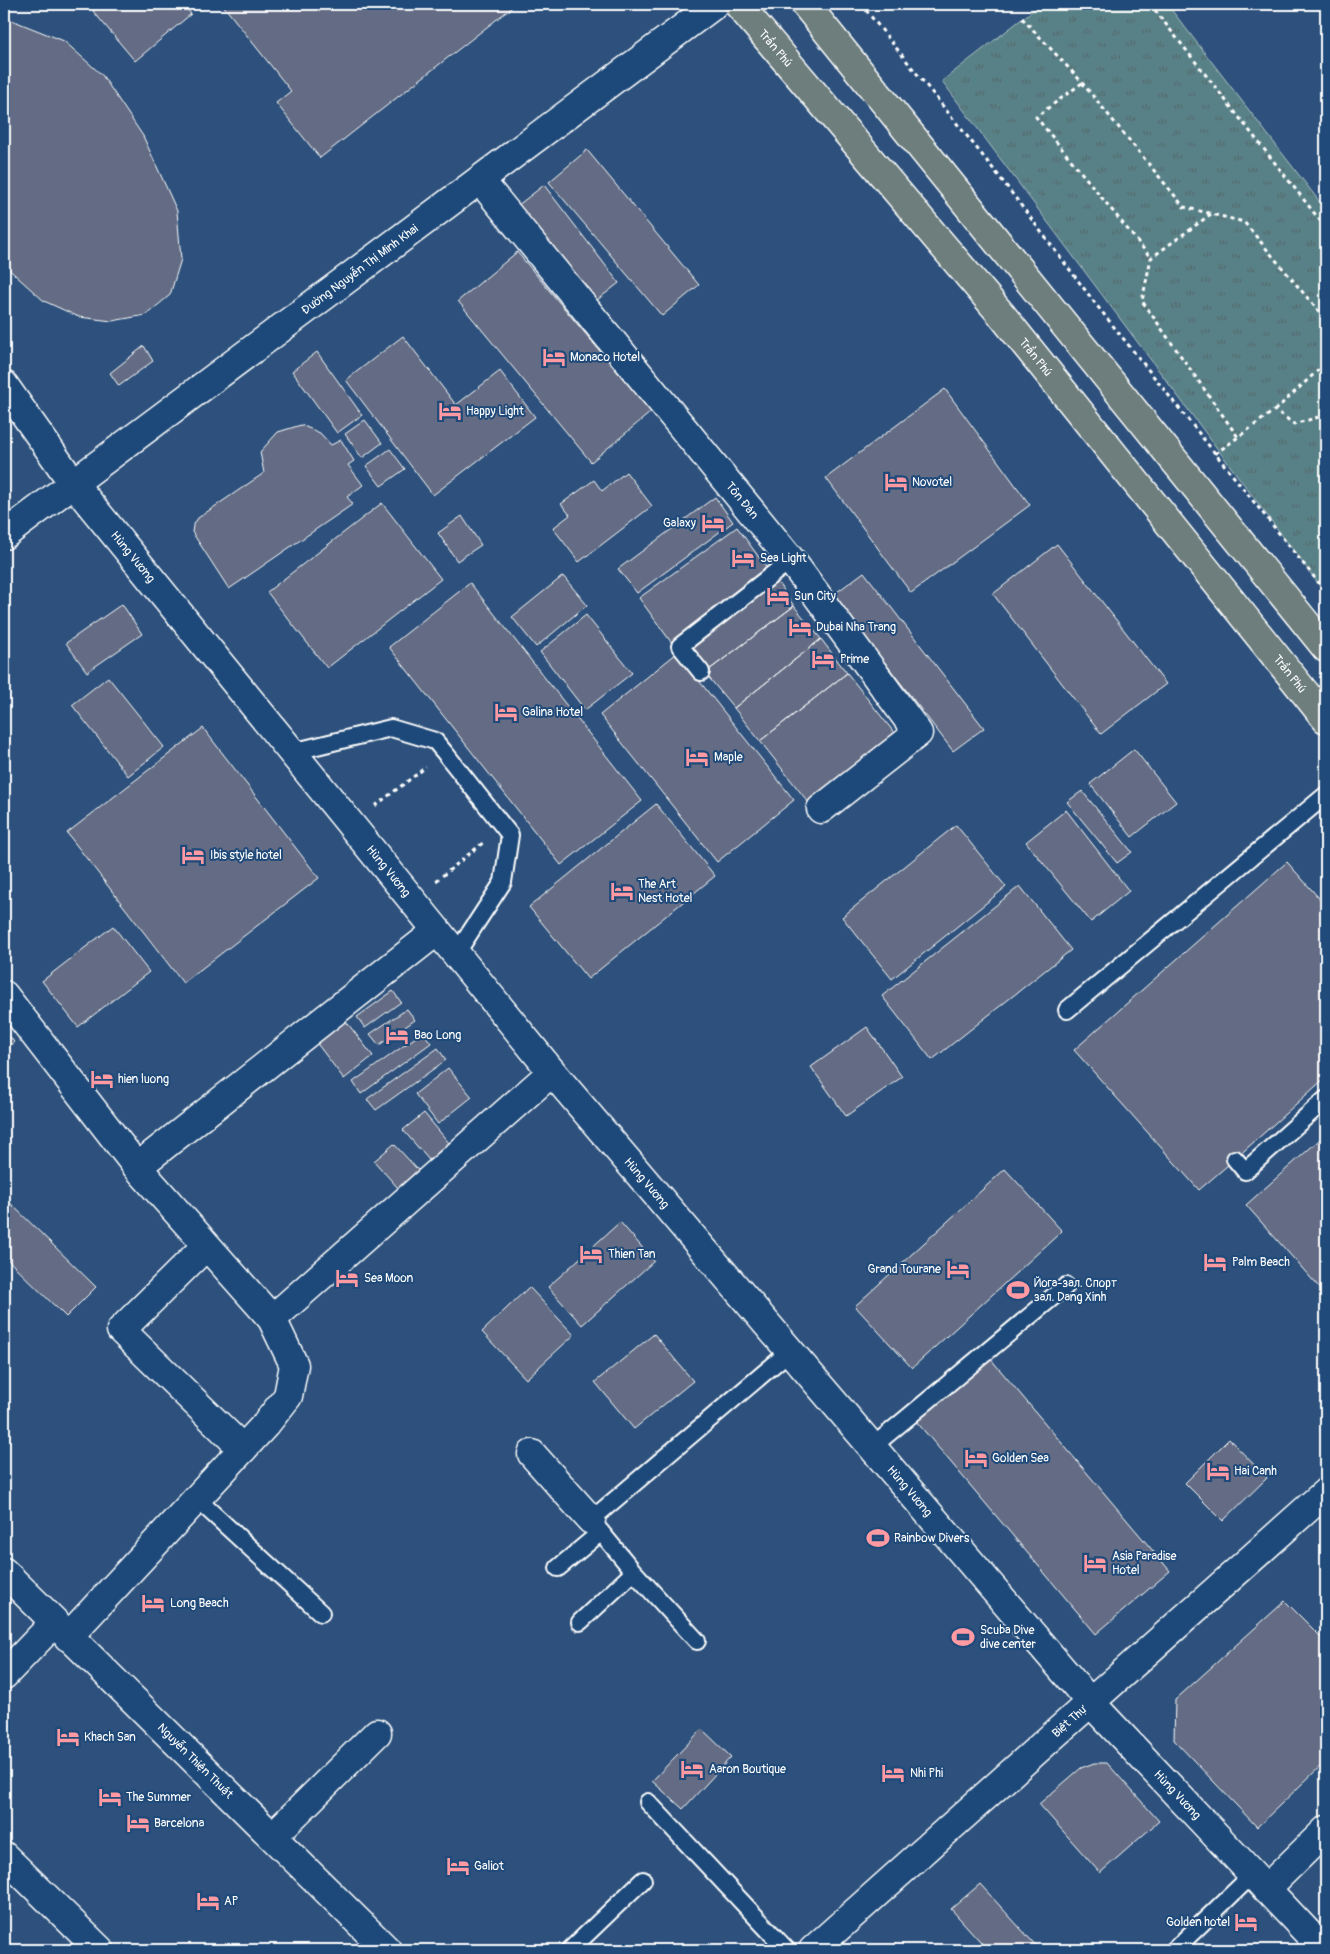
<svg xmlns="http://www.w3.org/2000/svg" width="1330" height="1954" viewBox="0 0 1330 1954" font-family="Pangolin,sans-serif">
  <defs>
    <pattern id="park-tufts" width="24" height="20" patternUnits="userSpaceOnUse" patternTransform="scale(1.25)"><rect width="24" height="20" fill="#598187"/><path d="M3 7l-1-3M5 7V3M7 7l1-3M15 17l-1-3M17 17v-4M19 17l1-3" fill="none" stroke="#53696c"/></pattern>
  </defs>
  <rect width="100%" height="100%" fill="#2d517c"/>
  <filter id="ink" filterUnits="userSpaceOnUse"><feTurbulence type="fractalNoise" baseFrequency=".02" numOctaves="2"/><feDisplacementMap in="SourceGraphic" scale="10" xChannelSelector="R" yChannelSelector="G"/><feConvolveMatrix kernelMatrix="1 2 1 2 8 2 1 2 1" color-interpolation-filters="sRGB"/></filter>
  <g filter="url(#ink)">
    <path fill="url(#park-tufts)" stroke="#acc0c3" d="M1041,4h126l159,206v384l-384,-513z"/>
    <path fill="#636c84" stroke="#fff" d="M102,4h81l8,10 -56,47 -42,-50z
      M222,4h292l1,1 -195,153 -44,-55 15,-12z
      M4,17l60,24 38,34 41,61 34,75 4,48 -11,36 -24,20 -34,6 -33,-4 -35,-16 -40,-36z
      M587,150l112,135 -37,31 -113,-134z
      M544,185l75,98 -27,21 -75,-98z
      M517,252l134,160 -60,50 -133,-161z
      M403,336l53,69 44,-34 35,46 -102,78 -87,-115z
      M144,346l9,15 -34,25 -9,-13z
      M317,352l45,63 -25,18 -45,-62z
      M945,389l85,116 -119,88 -85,-115z
      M365,420l17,23 -20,15 -17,-24z
      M301,425l19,8 11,12 10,-5 13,21 -6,4 15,20 -16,12 6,7 -124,85 -37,-57 1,-6 5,-8 66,-45 -4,-21 18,-20z
      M390,449l15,20 -24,17 -15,-20z
      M626,472l26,34 -73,56 -26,-34 17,-13 -9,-11 33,-24 8,11z
      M715,497l18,25 -96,71 -19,-24z
      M382,503l59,76 -114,89 -60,-76z
      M462,516l19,29 -24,16 -19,-28z
      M737,527l32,44 -98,71 -32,-44z
      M1057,544l109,140 -65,50 -108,-140z
      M864,572l120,156 -31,23 -120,-156z
      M563,576l24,29 -51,42 -24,-30z
      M776,580l18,26 -89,67 -20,-26z
      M470,583l172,218 -81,64 -172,-218z
      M122,604l20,30 -55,38 -21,-29z
      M794,606l27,33 -87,69 -29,-35z
      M586,615l46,58 -47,37 -45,-58z
      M821,639l26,34 -87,68 -26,-33z
      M677,653l117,147 -77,62 -117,-147z
      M847,673l57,72 -88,67 -56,-71z
      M108,677l56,70 -36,29 -56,-71z
      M203,728l116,150 -136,105 -116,-150z
      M1134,749l42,53 -44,35 -42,-53z
      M1082,791l50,61 -15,11 -50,-61z
      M656,804l59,72 -127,103 -59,-72z
      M1066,810l63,81 -38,31 -65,-80z
      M956,825l50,62 -114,92 -50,-62z
      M1287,862l39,44v171l-91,82 -36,31 -125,-140z
      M1020,886l51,64 -139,110 -50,-64z
      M113,926l36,46 -71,55 -36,-46z
      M393,991l8,11 -36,26 -8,-11z
      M407,1009l8,11 -36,25 -9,-11z
      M341,1015l32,41 -29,23 -32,-42z
      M867,1027l35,50 -56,39 -35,-49z
      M4,1029l10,13 -10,8z
      M423,1032l8,11 -70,51 -8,-12z
      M438,1048l8,12 -70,50 -9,-11z
      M448,1068l24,29 -34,27 -23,-30z
      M424,1113l25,30 -20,17 -26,-30z
      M1326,1134v161l-80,-90z
      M394,1144l24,26 -20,18 -24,-27z
      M1005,1169l57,62 -150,137 -57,-62z
      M4,1197l92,90 -30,30 -62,-61z
      M620,1222l34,39 -72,64 -34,-38z
      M529,1287l45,48 -48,44 -44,-47z
      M654,1334l39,47 -59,48 -39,-47z
      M989,1357l181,214 -74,63 -181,-214z
      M1229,1439l38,39 -44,43 -38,-38z
      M1285,1601l41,41v119l-69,66 -83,-87 1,-40z
      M702,1729l29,28 -48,52 -31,-28z
      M1094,1763h13l52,58 -59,52 -61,-69 42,-36z
      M980,1884l60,66h-52l-37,-41z"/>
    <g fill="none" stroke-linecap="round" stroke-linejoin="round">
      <defs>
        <path id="service" d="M701,672l-21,-26 111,-86
          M292,752l99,-24 44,13 10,12 65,82 -7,47 -47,72
          M1067,1010l259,-215
          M1235,1159l10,12 81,-72
          M872,1447l194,-161
          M197,1499l124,114
          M558,1568l43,-36
          M634,1572l63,69
          M580,1622l54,-50 -43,-52 199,-169
          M648,1802l139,148
          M570,1950l73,-70
          M1174,1950l78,-75"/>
        <g id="minor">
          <path id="s1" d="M480,180l311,380 127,173 -97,76"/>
          <path d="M4,995l133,172 135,152 22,46 -6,31 -22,28 -198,213"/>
          <path d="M137,1167l300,-236"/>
          <path d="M206,1246l-85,84 122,119"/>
          <path d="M272,1319l280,-247"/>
          <path d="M532,1454l59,66"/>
          <path d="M4,1675l50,-52"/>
          <path d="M273,1836l104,-103"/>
          <path d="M4,1856l96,94"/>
          <path d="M1266,1889l60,-59"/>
        </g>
        <g id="tertiary">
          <path id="s2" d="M4,385l69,98 479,589 238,279 301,352 233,247"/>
          <path id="s3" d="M4,535l711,-531"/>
          <path id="s4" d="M4,1572l383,378"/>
          <path id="s5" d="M813,1950l513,-458"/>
        </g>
        <g id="primary">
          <path id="s6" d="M738,4l263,310 325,405"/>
          <path d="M805,4l521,644"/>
        </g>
      </defs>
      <use href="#service" stroke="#fff" stroke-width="20"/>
      <use href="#minor" stroke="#fff" stroke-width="31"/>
      <use href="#tertiary" stroke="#fff" stroke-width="31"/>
      <use href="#primary" stroke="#fff" stroke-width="31"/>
      <path stroke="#fff" stroke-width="3" stroke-dasharray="4 4" stroke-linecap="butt" d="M861,4l134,167 103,136 228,285
        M1150,4l176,224
        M1022,18l57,61 105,128 60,15 82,98
        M1082,83l-46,34 115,141
        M1211,214l-60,44 -9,43 96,136
        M1275,410l51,-47
        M1215,454l60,-44 19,14 32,-9
        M375,806l51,-39
        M436,881l48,-39"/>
      <use href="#service" stroke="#1f4a7a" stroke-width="16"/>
      <use href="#minor" stroke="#1f4a7a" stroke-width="28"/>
      <use href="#tertiary" stroke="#1f4a7a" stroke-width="28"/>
      <use href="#primary" stroke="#6d7e7c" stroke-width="28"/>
    </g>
  </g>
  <defs>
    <symbol id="hotel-bare" viewBox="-9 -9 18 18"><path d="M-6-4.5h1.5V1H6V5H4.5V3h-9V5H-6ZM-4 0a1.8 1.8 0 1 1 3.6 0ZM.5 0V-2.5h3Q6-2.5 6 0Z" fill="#ff9aa2" stroke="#1f4a7a" stroke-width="2.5" paint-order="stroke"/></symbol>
    <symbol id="stadium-bare" viewBox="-9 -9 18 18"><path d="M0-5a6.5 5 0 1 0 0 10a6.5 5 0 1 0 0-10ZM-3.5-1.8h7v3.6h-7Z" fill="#ff9aa2" stroke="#1f4a7a" stroke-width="2.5" paint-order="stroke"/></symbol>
  </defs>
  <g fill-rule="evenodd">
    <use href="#hotel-bare" x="538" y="341" width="32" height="32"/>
    <use href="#hotel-bare" x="434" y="395" width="32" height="32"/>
    <use href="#hotel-bare" x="880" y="466" width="32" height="32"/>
    <use href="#hotel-bare" x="697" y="507" width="32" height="32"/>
    <use href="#hotel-bare" x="727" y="542" width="32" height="32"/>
    <use href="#hotel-bare" x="762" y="580" width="32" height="32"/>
    <use href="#hotel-bare" x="784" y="611" width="32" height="32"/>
    <use href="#hotel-bare" x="807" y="643" width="32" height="32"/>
    <use href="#hotel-bare" x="490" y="696" width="32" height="32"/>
    <use href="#hotel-bare" x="681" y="741" width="32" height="32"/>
    <use href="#hotel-bare" x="177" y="839" width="32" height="32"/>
    <use href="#hotel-bare" x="606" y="875" width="32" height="32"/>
    <use href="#hotel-bare" x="381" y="1019" width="32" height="32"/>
    <use href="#hotel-bare" x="86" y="1063" width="32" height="32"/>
    <use href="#hotel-bare" x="575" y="1238" width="32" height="32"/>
    <use href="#hotel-bare" x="1199" y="1246" width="32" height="32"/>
    <use href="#hotel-bare" x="942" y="1253" width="32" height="32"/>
    <use href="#hotel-bare" x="331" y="1262" width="32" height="32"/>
    <use href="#stadium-bare" x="1002" y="1274" width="32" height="32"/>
    <use href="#hotel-bare" x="960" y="1442" width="32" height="32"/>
    <use href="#hotel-bare" x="1202" y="1455" width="32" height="32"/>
    <use href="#stadium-bare" x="862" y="1522" width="32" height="32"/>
    <use href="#hotel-bare" x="1079" y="1547" width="32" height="32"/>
    <use href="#hotel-bare" x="137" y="1587" width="32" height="32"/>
    <use href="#stadium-bare" x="947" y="1621" width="32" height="32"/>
    <use href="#hotel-bare" x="52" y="1721" width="32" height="32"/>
    <use href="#hotel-bare" x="676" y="1753" width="32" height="32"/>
    <use href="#hotel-bare" x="877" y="1757" width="32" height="32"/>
    <use href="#hotel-bare" x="94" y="1781" width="32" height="32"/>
    <use href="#hotel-bare" x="122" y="1807" width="32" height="32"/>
    <use href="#hotel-bare" x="442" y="1850" width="32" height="32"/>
    <use href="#hotel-bare" x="192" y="1885" width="32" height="32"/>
    <use href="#hotel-bare" x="1230" y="1906" width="32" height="32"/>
  </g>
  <g text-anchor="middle" stroke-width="4" stroke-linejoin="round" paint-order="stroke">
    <g font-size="12" fill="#fff" stroke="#1f4a7a">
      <text dy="4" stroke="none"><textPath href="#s6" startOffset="58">Trần Phú</textPath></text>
      <text dy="4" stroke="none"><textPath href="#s3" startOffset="444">Đường Nguyễn Thị Minh Khai</textPath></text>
      <text dy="4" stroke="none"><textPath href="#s6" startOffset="462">Trần Phú</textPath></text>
      <text dy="4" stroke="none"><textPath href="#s1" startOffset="414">Tôn Đản</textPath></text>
      <text dy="4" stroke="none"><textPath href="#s2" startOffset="215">Hùng Vương</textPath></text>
      <text dy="4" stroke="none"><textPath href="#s6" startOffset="868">Trần Phú</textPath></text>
      <text dy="4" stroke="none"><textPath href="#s2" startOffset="620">Hùng Vương</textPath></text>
      <text dy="4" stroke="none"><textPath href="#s2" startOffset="1025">Hùng Vương</textPath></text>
      <text dy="4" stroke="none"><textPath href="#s2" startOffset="1430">Hùng Vương</textPath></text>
      <text dy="4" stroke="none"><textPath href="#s5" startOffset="344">Biệt Thự</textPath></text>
      <text dy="4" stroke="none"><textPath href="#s4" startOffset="269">Nguyễn Thiện Thuật</textPath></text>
      <text dy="4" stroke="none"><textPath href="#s2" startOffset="1835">Hùng Vương</textPath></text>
    </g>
    <g font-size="12" fill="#fff" stroke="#1f4a7a" text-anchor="start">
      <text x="570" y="361">Monaco Hotel</text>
      <text x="466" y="415">Happy Light</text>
      <text x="912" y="486">Novotel</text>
      <text x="696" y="527" text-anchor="end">Galaxy</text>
      <text x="760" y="562">Sea Light</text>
      <text x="794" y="600">Sun City</text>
      <text x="816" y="631">Dubai Nha Trang</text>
      <text x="840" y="663">Prime</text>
      <text x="522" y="716">Galina Hotel</text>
      <text x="714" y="761">Maple</text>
      <text x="210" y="859">Ibis style hotel</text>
      <text x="638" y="888">The Art<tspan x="638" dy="14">Nest Hotel</tspan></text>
      <text x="414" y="1039">Bao Long</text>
      <text x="118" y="1083">hien luong</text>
      <text x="608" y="1258">Thien Tan</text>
      <text x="1232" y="1266">Palm Beach</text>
      <text x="941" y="1273" text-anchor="end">Grand Tourane</text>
      <text x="364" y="1282">Sea Moon</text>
      <text x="1034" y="1287">Йога-зал. Спорт<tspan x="1034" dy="14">зал. Dang Xinh</tspan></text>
      <text x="992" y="1462">Golden Sea</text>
      <text x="1234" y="1475">Hai Canh</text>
      <text x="894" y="1542">Rainbow Divers</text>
      <text x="1112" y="1560">Asia Paradise<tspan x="1112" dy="14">Hotel</tspan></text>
      <text x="170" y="1607">Long Beach</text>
      <text x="980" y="1634">Scuba Dive<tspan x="980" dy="14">dive center</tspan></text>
      <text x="84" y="1741">Khach San</text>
      <text x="709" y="1773">Aaron Boutique</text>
      <text x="910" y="1777">Nhi Phi</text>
      <text x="126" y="1801">The Summer</text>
      <text x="154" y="1827">Barcelona</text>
      <text x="474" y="1870">Galiot</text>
      <text x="224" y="1905">AP</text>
      <text x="1230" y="1926" text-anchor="end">Golden hotel</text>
    </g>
  </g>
  <rect width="1330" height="1954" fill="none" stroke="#1f4a7a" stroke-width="20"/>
  <rect x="10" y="10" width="1310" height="1934" fill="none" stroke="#fff" stroke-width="2" filter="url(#ink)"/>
</svg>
